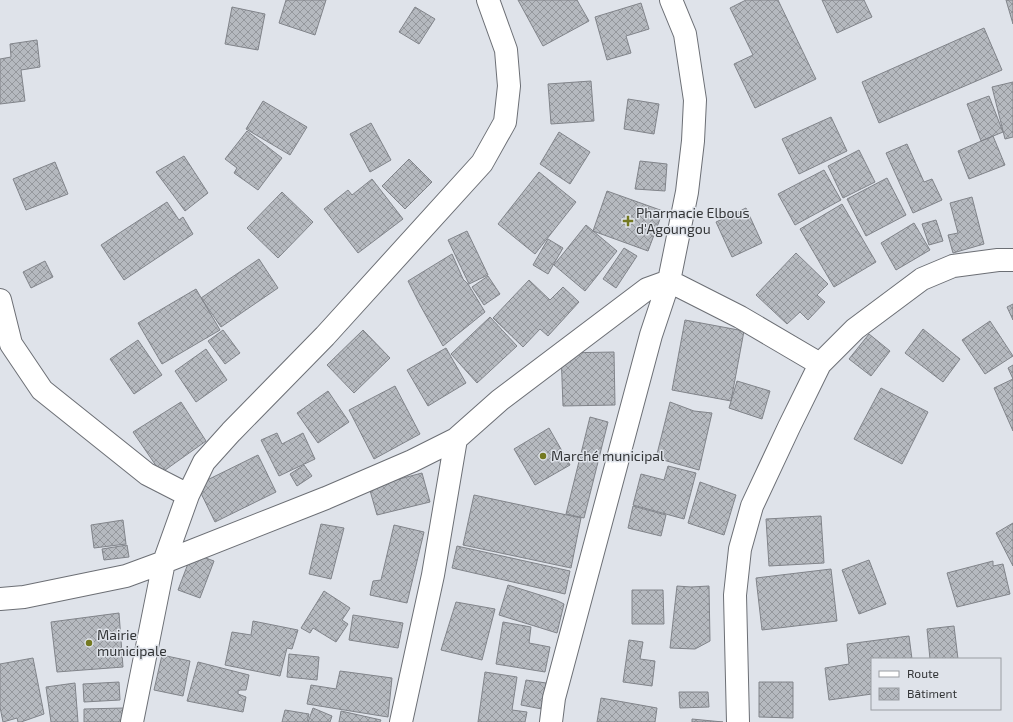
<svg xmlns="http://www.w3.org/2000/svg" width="1013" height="722" viewBox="0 0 1013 722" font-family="'Exo 2',sans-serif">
  <defs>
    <pattern id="building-cross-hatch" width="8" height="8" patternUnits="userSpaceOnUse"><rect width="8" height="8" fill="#b5b9bf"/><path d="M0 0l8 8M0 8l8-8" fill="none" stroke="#94979c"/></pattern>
  </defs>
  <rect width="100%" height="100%" fill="#dfe3ea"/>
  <path fill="url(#building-cross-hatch)" stroke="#81848a" d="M286,0h40l-11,35 -36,-12z
    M518,0h59l12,21 -46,25z
    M746,0h32l38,79 -61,29 -21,-44 19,-9 -23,-47z
    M822,0h42l8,17 -35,16z
    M1006,0h7v24z
    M641,3l8,26 -23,7 5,17 -24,7 -12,-43z
    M232,7l33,7 -7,36 -33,-6z
    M415,7l20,12 -16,25 -20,-12z
    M984,28l18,42 -123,53 -17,-41z
    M37,40l3,27 -19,3 4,31 -25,3v-45l11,-2 -1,-13z
    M591,81l3,40 -43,3 -3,-40z
    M1013,82v55l-8,2 -13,-52z
    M989,96l14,36 -22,9 -14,-37z
    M628,99l31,5 -5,30 -30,-5z
    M263,101l44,26 -17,28 -44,-26z
    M831,117l16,34 -48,23 -17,-35z
    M371,123l20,37 -21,12 -20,-38z
    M247,131l35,27 -24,32 -24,-17 3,-5 -12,-9z
    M559,132l31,20 -20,32 -30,-20z
    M993,136l12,29 -36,14 -11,-28z
    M907,144l17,38 8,-3 10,21 -29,13 -27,-60z
    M859,150l16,32 -32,16 -15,-32z
    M184,156l24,37 -23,18 -29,-39z
    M409,159l23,23 -27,27 -23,-23z
    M640,161l27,3 -2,27 -30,-2z
    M55,162l13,32 -42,16 -13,-31z
    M824,170l17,30 -46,25 -17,-31z
    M539,172l37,30 -41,52 -37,-30z
    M887,178l19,37 -40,21 -19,-37z
    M372,179l31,40 -45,34 -34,-44 24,-19 4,5z
    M607,191l56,20 -15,40 -55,-20z
    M282,192l31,30 -35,36 -31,-30z
    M972,197l12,47 -31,9 -5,-18 10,-2 -8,-30z
    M167,202l12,18 4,-3 10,17 -69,46 -23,-35z
    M842,204l34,58 -42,25 -34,-58z
    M746,208l16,35 -30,14 -16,-35z
    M936,220l7,21 -14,4 -7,-21z
    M914,223l16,27 -34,20 -15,-27z
    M586,225l31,26 -32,40 -31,-26z
    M467,231l21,44 -19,9 -21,-44z
    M548,239l15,9 -15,26 -15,-9z
    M624,248l13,8 -21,32 -13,-9z
    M796,253l32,31 -11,11 8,7 -17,18 -8,-8 -13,12 -31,-29z
    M452,254l11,25 5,5 17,28 -42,34 -23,-41 -12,-24z
    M259,259l19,29 -57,39 -20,-29z
    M45,261l8,16 -22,11 -8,-16z
    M488,276l12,18 -16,11 -12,-18z
    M529,280l21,20 13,-13 16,15 -31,34 -8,-7 -17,18 -30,-29z
    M196,289l24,41 -58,34 -24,-41z
    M1013,304v16l-6,-13z
    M490,317l27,29 -40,37 -26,-29z
    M685,320l59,11 -13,70 -59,-11z
    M990,321l23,35 -28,18 -23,-34z
    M923,329l37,30 -17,23 -38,-29z
    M223,330l17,23 -15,11 -17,-23z
    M363,330l27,28 -36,35 -27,-28z
    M869,334l21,17 -19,25 -22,-17z
    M138,340l24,35 -28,19 -24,-35z
    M446,348l20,35 -38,23 -21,-36z
    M206,349l21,31 -31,22 -21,-31z
    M614,352l1,53 -52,1 -2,-53z
    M1013,365v66l-19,-43 19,-9 -5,-11z
    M737,381l33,10 -8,28 -33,-11z
    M395,386l25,48 -46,25 -25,-49z
    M881,388l47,24 -26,52 -48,-25z
    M328,391l21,31 -31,21 -21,-30z
    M181,402l25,39 -45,32 -28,-41z
    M670,402l24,9 18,2 -13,57 -43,-12z
    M590,417l18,5 -24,96 -18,-4z
    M549,428l21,37 -35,20 -21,-36z
    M277,433l5,11 21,-11 12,26 -36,17 -18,-36z
    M258,455l18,37 -61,30 -18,-37z
    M304,465l8,11 -15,10 -7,-12z
    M668,466l28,7 -12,46 -51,-14 8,-31 23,6z
    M422,473l8,29 -53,13 -8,-28z
    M700,482l36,13 -12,40 -36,-12z
    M474,495l107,23 -10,50 -108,-23z
    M633,506l33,9 -5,21 -33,-8z
    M821,516l3,47 -55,3 -3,-47z
    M123,520l3,24 -32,4 -3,-23z
    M1013,523v43l-17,-33z
    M321,524l23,4 -13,51 -22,-5z
    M394,525l30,7 -17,71 -37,-8 3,-14 8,-1z
    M127,545l2,12 -25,3 -2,-11z
    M457,546l113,25 -5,23 -113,-26z
    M192,553l22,8 -14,37 -22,-8z
    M869,560l17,44 -27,10 -17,-44z
    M993,561v5l10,-2 7,30 -53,13 -10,-34z
    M831,569l6,52 -75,9 -6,-52z
    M508,585l48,15 8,4 -7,29 -58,-18z
    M677,586l14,1 18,-1 1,55 -15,8 -25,-1z
    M632,590h31l1,34h-32z
    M324,591l26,17 -8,12 6,4 -12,18 -23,-14 -3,5 -9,-5z
    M456,602l39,7 -13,51 -41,-10z
    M119,613l4,54 -66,5 -6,-50z
    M353,615l50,8 -5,25 -49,-8z
    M253,621l45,9 -6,19 -5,-1 -7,28 -55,-11 7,-33 19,3z
    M503,622l28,5 -2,16 21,4 -5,25 -49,-8z
    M954,626l4,33h-28l-3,-30z
    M909,636l3,23h-40v35l-43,6 -4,-32 24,-4 -2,-20z
    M629,640l14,2 -3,17 15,2 -3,25 -29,-4z
    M289,654l30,3 -2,23 -30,-3z
    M162,655l28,6 -7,35 -29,-6z
    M33,658l11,56 -23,8h-3l-1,-4 -14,4 -3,-15v-43z
    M198,662l51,13 -3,15h-6l-2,1v3l8,3 -3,15 -56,-11z
    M340,671l52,7 -4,39 -81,-13 4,-19 25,4z
    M485,672l32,5 -5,33 15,2 -2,10h-47z
    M526,680l20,3 -4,26 -21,-4z
    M119,682l1,18 -36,2 -1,-18z
    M759,682h34v36l-34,-1z
    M75,683l3,39h-27l-5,-35z
    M679,692h29l1,15 -29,1z
    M601,698l56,10 -2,14h-58z
    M124,708v14h-40v-13z
    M313,708l19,8 -2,6h-22z
    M285,710l24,4 -2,8h-25z
    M341,711l40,9 -1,2h-41z
    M692,719l31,3h-31z"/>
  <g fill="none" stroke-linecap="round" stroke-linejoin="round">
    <defs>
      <path id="street" d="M0,300l11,44 31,46 105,84 41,21
        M0,599l24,-2 102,-21 38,-14 162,-64 86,-37 44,-22 44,-39 147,-111 22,-8 71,36 80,47 35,-35 67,-50 31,-13 45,-6h15
        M132,722l32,-160 24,-67 16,-33 27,-30 94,-96 157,-173 23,-41 4,-36 -3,-36 -18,-50
        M401,722l32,-147 23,-136
        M551,722l3,-24 97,-363 18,-54 18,-89 6,-51 2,-41 -10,-66 -14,-34
        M738,722l-3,-127 5,-46 12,-43 37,-79 31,-63"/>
    </defs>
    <use href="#street" stroke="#6c6f75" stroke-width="24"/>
    <use href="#street" stroke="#fff" stroke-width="22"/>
  </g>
  <g fill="#747921" stroke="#dfe3ea" stroke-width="1.5">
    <path d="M626 215h4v4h4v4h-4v4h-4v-4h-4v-4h4z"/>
    <circle cx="543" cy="456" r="4"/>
    <circle cx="89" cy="643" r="4"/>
  </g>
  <g text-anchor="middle" stroke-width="3" stroke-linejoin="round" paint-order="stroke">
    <g font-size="14" fill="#333537" stroke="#dfe3ea" text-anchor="start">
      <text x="636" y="218">Pharmacie Elbous<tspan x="636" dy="16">d'Agoungou</tspan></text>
      <text x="551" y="461">Marché municipal</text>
      <text x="97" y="640">Mairie<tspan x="97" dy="16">municipale</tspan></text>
    </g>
  </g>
  <rect x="871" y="658" width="130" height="52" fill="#dfe3ea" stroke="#9a9da2"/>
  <rect x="879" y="671" width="20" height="6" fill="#ffffff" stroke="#9a9da2"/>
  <text x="907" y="678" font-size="12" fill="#333537">Route</text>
  <rect x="879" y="688" width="20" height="12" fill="url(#building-cross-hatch)" stroke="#9a9da2"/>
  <text x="907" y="698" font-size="12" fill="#333537">Bâtiment</text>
</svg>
